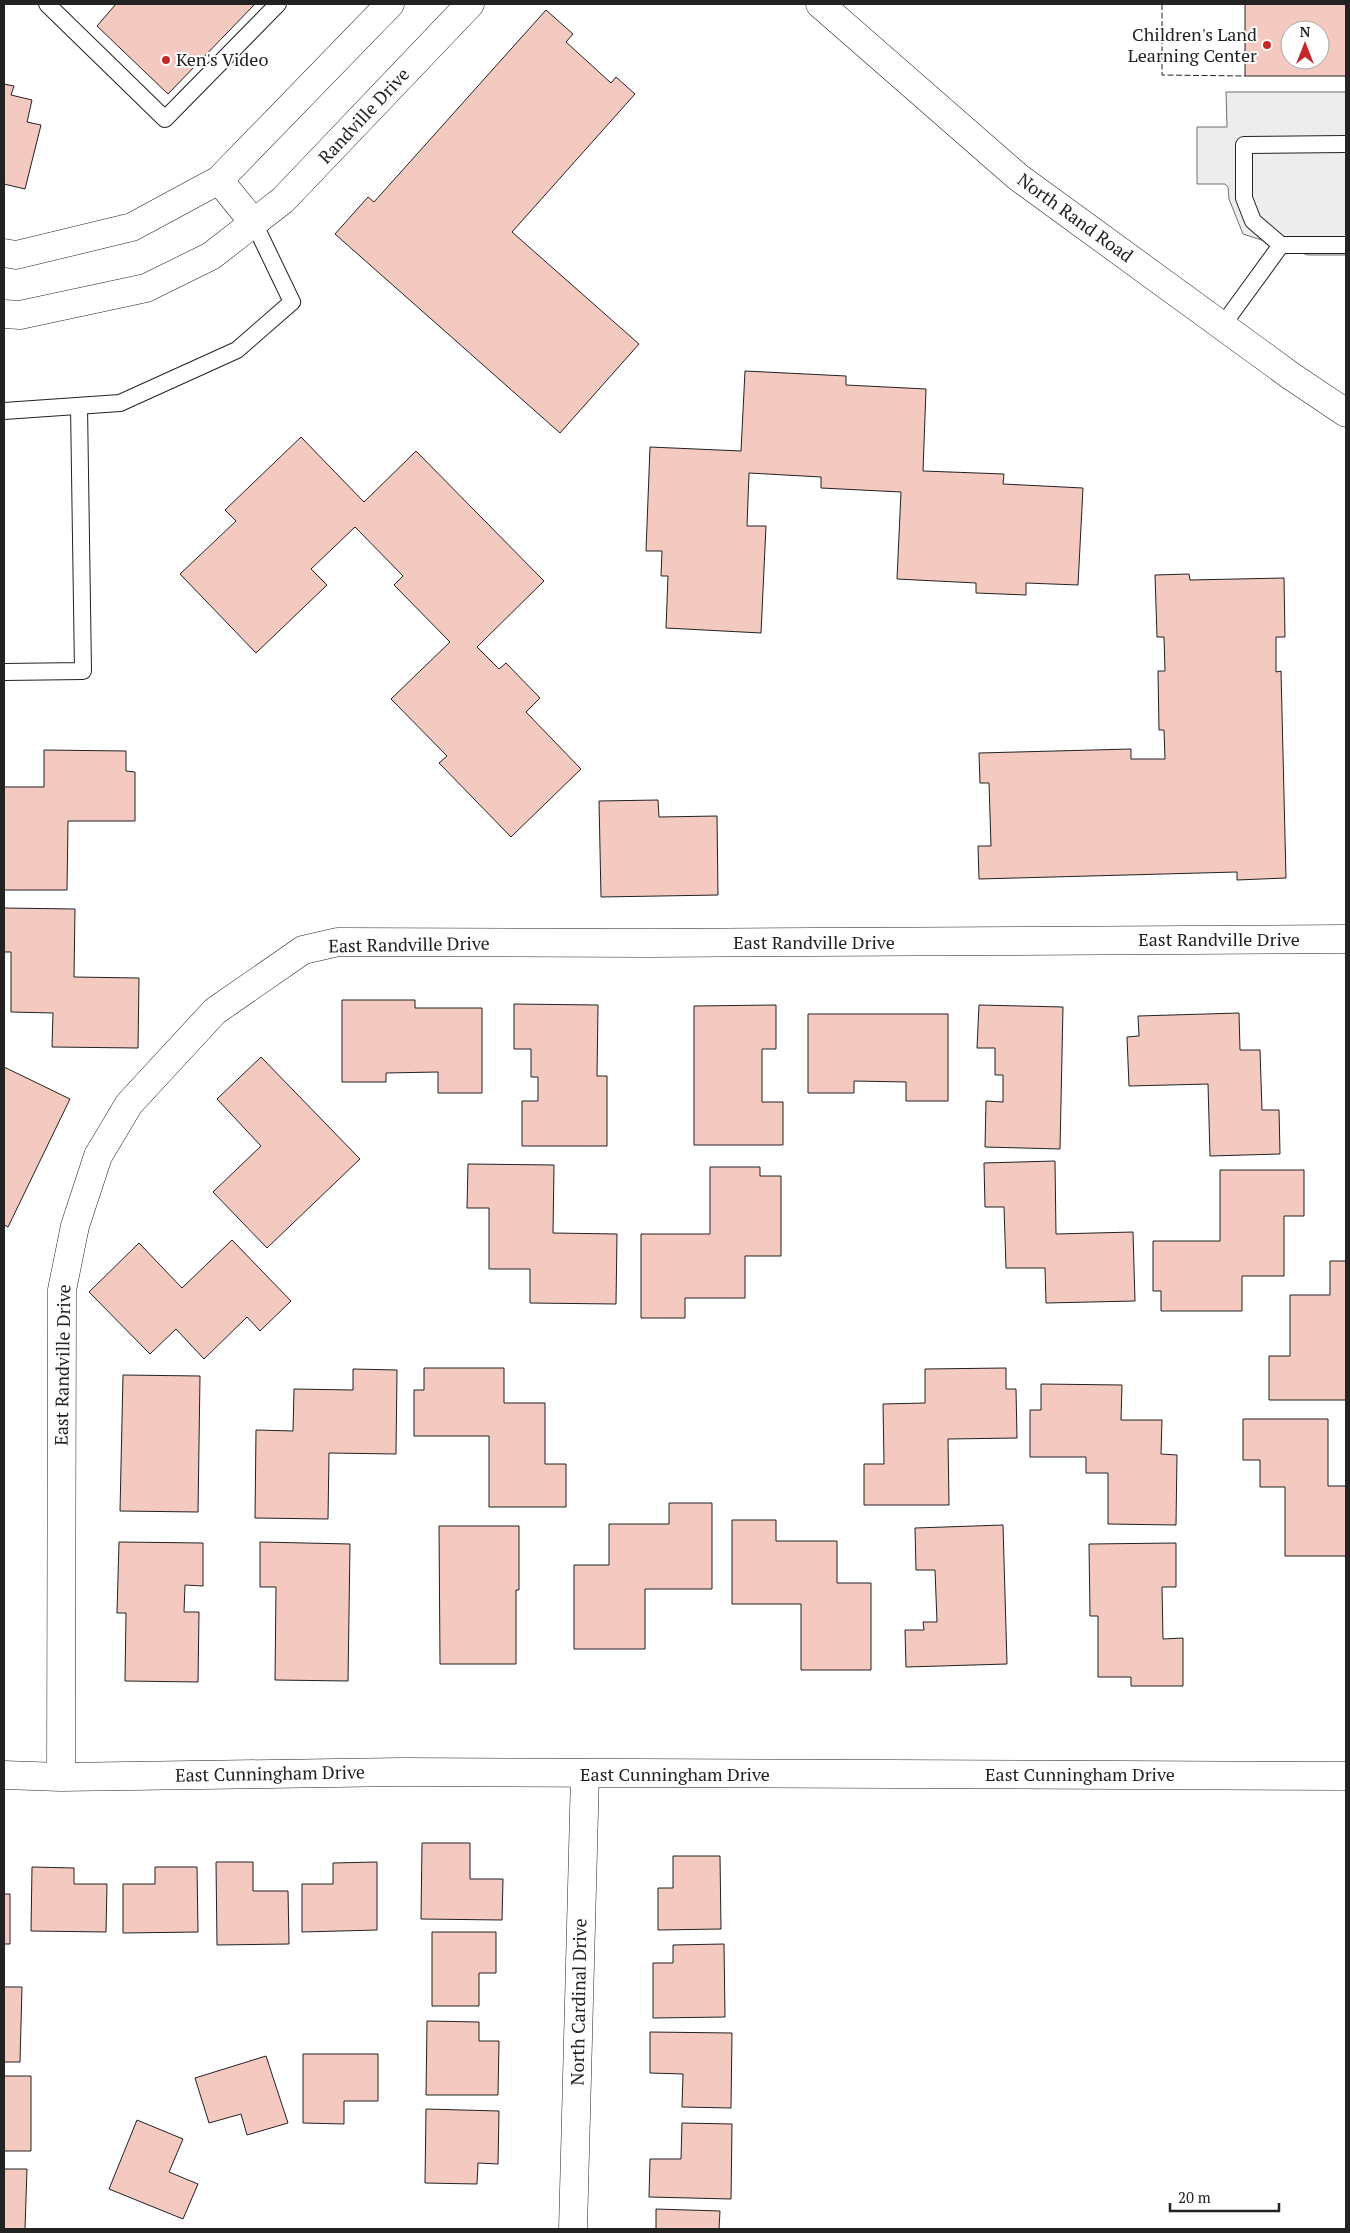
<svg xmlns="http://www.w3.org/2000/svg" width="1350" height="2233" viewBox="0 0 1350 2233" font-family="'PT Serif',serif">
  <rect width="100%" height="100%" fill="#fff"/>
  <path fill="#ededed" stroke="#6f6f6f" d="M1226,92h120v163h-38l-65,-21 -14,-35 -1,-12 -3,-3h-28v-57h30z"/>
  <path fill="#f3c9c0" stroke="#222" fill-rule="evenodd" d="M116,4h139l-87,90 -71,-68z
    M1245,4h101v72h-101zM1290,30h30v30h-30z
    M546,10l27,24 -7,8 45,41 5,-6 19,17 -123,138 127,112 -79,89 -225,-199 33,-37 6,5z
    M4,84l10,2 -3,9 21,5 -5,22 14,3 -16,64 -21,-5z
    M745,371l101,5v9l80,4 -3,82 81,3 -1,10 80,4 -5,97 -52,-2v12l-50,-2v-10l-79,-4 4,-87 -80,-4v-11l-72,-4 -2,53h19l-5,107 -95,-5 2,-52h-7l1,-25h-16l4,-104 91,4z
    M301,437l63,65 52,-51 128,130 -67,66 22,22 7,-6 34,35 -14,14 55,57 -70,68 -72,-74 8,-7 -56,-57 59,-57 -56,-57 9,-9 -48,-49 -44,42 16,16 -71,68 -76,-79 56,-53 -11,-11z
    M1189,574l1,6 94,-2 1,59h-9v35l5,-1 5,207 -49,2v-8l-258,7 -1,-33h13l-2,-63h-9l-1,-30 152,-4v10h34l-1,-29h-5l-1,-59h7l-1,-34h-7l-2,-62z
    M44,750l82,1v20l9,1v49h-67l-1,69h-63v-103h40z
    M658,800l1,17 58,-1 1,79 -117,2 -2,-96z
    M4,908l71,1 -1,68 65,1 -1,70 -86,-1 1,-34 -42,-1v-60h-7z
    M342,1000h73v8h67v85h-44v-21l-52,1v9h-44z
    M514,1004l84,1 -1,71h10v70h-85v-45h16v-24h-7v-28h-17z
    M776,1005v44h-14v53h21v43h-89v-139z
    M979,1005l84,2 -3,142 -75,-2 1,-46 17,1v-27h-8v-27h-18z
    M1239,1013l1,37h20l2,60h17l1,44 -70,2 -2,-72 -79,2 -2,-49 12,-1 -1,-20z
    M808,1014h140v87h-42v-19l-52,-1v12h-46z
    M261,1057l99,102 -93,89 -54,-56 48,-46 -44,-47z
    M4,1067l66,32 -62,128 -4,-2z
    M1055,1161l1,73 77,-2 2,69 -89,2 -1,-35h-39l-2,-61h-19l-1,-44z
    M468,1164l86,1 -1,68 64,1 -1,70 -86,-1v-34h-41v-61h-22z
    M710,1167h50v9h21v80h-36v42h-60v20h-44v-84h69z
    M1220,1170h84v46h-20v60h-42v35h-81v-20h-8v-50h67z
    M232,1240l59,61 -31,30 -13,-14 -43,42 -28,-30 -26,25 -61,-62 50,-49 43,45z
    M1330,1261h16v139h-77v-44h21v-61h40z
    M424,1368h80v35h41v61h21v43h-77v-71h-75v-46h10z
    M1006,1368v21h10l1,49 -69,1 1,66h-85v-41h20l-1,-60 42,-1v-34z
    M353,1369l44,1 -1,84 -67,-1 -1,66 -73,-1 1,-88 37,1 1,-42 59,1z
    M123,1375l77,1 -2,136 -78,-1z
    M1041,1384l81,1 -1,35h41l-1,34 16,1 -1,70 -68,-1v-51h-22v-16h-56v-47h11z
    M1243,1419h85v67h18v70h-61v-69h-25v-27h-17z
    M669,1503h43v86h-67v60h-71v-84h35v-41h60z
    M732,1520h44v21h61v42h34v87h-70v-66h-69z
    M1003,1525l4,139 -101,3 -1,-37h19l-1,-8h14l-2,-52h-19l-1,-42z
    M439,1526h80v64h-3v74h-76z
    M119,1542l84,1v43l-18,-1 -1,27h15l-1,70 -73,-1 1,-68h-9z
    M260,1542l90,2 -2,137 -73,-1 1,-93h-16z
    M1176,1543v44h-14l1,52 20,-1v48h-52v-9h-33v-61h-8l-1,-72z
    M422,1843h48v36h33l-1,41 -81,-1z
    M673,1856h47l1,73 -63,1v-42h15z
    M216,1862h37v29h35l1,53 -72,1z
    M377,1862v68l-75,2v-48h31v-21z
    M32,1867l42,1v16h33l-1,48 -75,-1z
    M155,1867h42l1,65 -75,1v-49h32z
    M4,1894h6v50h-6z
    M432,1932h64v41h-17v33h-47z
    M724,1944l1,73 -72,1v-55h20v-18z
    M4,1987h18l-2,75h-16z
    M427,2021l52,1v19h20l-1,54h-72z
    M650,2032l82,1 -1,75 -49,-1 1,-33 -33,-1z
    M303,2054h75v47h-34v23l-41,-1z
    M266,2056l22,67 -41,12 -6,-21 -32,9 -14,-45z
    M4,2076h27v75h-27z
    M426,2109l73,2 -1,53 -20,-1 -1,21 -52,-1z
    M137,2120l46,19 -14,33 29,12 -15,35 -74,-30z
    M682,2123l50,1 -1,75 -82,-2 1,-38h31z
    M4,2169h23l-2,60h-21z
    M656,2209l64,2 -1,18h-63z"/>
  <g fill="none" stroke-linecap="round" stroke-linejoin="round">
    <defs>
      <path id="service" d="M47,4l118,115 113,-115
        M1346,144l-102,1v53l9,23 28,24h65
        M1222,326l59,-81
        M4,411l116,-8 117,-53 55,-48 -38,-79
        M4,672l79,-1 -4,-265"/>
      <path id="minor" d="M219,180l35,43
        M4,253l12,2 116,-28 87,-47 171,-176
        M4,314l16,1 126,-27 65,-32 72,-56 187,-196
        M4,1775l57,2 339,-5 946,4
        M61,1777l1,-487 13,-64 23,-70 31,-52 86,-93 88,-61 35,-8 311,1 697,-4
        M573,2229l12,-455"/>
      <path id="primary" d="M820,4l198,173 273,199 55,37"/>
    </defs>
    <use href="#service" stroke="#222" stroke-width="18"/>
    <use href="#minor" stroke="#222" stroke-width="29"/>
    <use href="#primary" stroke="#222" stroke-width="29"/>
    <use href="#service" stroke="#fff" stroke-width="16"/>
    <use href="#minor" stroke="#fff" stroke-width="28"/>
    <use href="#primary" stroke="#fff" stroke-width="28"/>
    <path stroke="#222" stroke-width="1" stroke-dasharray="6 2.5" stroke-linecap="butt" d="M1162,4v71l83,1"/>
  </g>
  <g fill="#c62828" stroke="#fff" stroke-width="2">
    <circle cx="1267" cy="45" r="5"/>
    <circle cx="166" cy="60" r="5"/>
  </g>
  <g text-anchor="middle" stroke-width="4" stroke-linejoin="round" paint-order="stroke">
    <g font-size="18" fill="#222" stroke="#fff" text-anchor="end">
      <text x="1257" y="41">Children's Land<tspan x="1257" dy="21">Learning Center</tspan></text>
      <text x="176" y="66" text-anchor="start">Ken's Video</text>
    </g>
    <g font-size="18" fill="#222" stroke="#fff">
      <text transform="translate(364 116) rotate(-47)" y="6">Randville Drive</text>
      <text transform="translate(1075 218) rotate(36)" y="6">North Rand Road</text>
      <text x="1219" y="946">East Randville Drive</text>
      <text x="814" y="949">East Randville Drive</text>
      <text transform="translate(409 945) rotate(-1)" y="6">East Randville Drive</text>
      <text transform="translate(63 1365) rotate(-89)" y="6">East Randville Drive</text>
      <text transform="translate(270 1774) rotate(-1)" y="6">East Cunningham Drive</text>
      <text x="675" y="1781">East Cunningham Drive</text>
      <text x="1080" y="1781">East Cunningham Drive</text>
      <text transform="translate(579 2002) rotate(-89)" y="6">North Cardinal Drive</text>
    </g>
  </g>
  <rect width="1350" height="2233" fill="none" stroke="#222222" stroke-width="10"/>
  <g transform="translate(1305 45)"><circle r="24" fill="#ffffff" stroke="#a7a7a7"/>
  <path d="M0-4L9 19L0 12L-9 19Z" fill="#c62828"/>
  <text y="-8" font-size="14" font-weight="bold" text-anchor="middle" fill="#222222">N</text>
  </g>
  <path d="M1170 2203v8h109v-8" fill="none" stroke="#222222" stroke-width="2.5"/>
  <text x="1178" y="2203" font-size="15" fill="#222222" stroke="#ffffff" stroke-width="4" paint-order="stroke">20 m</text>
</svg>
